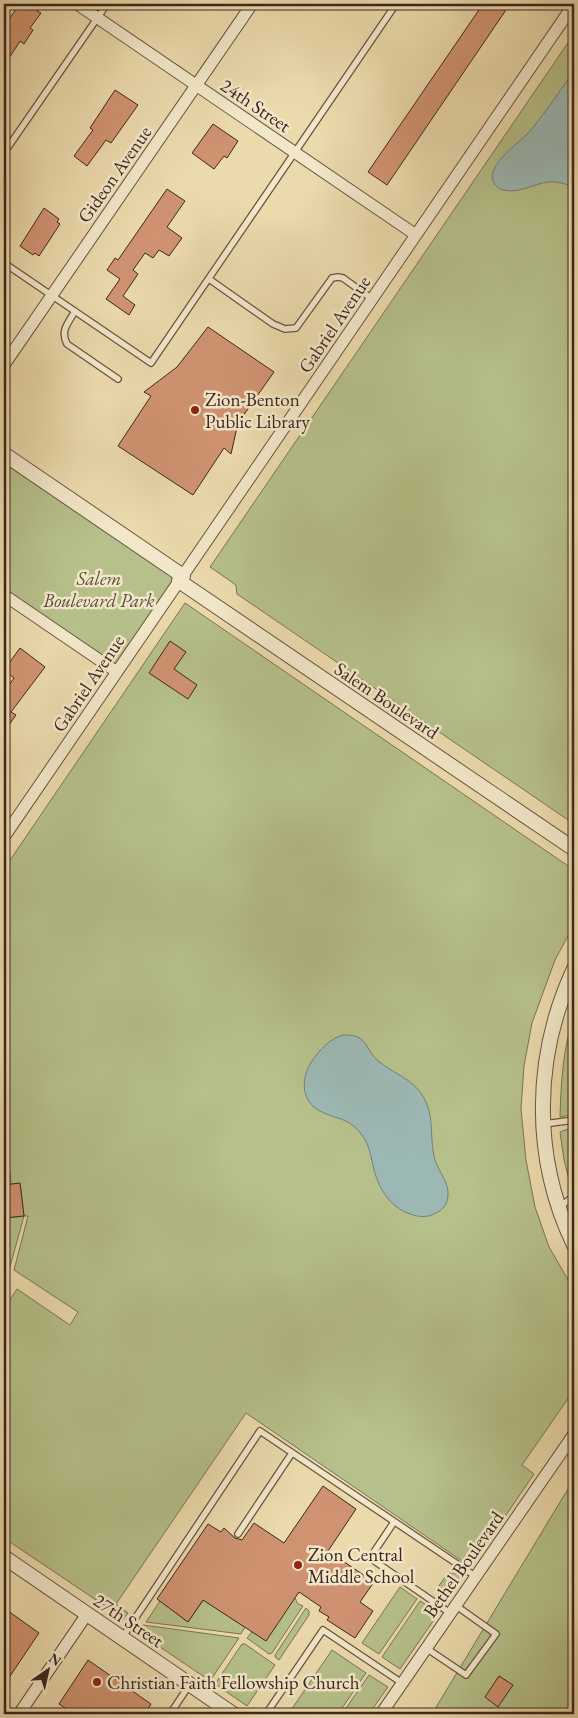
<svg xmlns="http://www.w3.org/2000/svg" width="578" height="1718" viewBox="0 0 578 1718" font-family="'EB Garamond',serif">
  <rect width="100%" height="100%" fill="#ebdaac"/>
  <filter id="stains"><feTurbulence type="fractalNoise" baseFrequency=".004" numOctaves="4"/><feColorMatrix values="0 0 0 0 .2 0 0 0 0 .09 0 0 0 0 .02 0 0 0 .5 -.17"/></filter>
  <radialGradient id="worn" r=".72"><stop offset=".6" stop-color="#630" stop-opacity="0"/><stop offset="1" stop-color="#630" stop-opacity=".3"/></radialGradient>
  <path fill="#b6c08a" stroke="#7a7454" d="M574,34v790l-337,-230 -1,-9 -26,-18z
    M4,454l179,122 -66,96 -113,-78z
    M185,603l389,267v55l-19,35 -23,63 -8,43 -3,43 5,51 9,47 14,40 25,43v100l-52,75 12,9 -60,88 -5,2 -4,-1 -219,-150 -130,191 12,9 -6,8 -17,-15 -101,-68v-229l13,-20 53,36 8,-13 -64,-42 14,-54h-4l-16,58 -4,-3v-53l20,-2 -4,-32h-9l-1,-12 -6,1v-304z
    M574,1015v95l-5,5 -9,2c1,-35 3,-69 14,-102z
    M574,1127v63l-2,1 -8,-31 -4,-28z
    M574,1479v235h-142z
    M448,1573h11l2,2v6l-13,19 -6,1 -6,-11z
    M400,1587l17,12 -38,55 -17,-11z
    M295,1598l3,6 5,2 -31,47 -3,1 -22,-16 5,-6z
    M202,1599l43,28 -4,7 -95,-12 14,-21 28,21 14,-20z
    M420,1601l14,9 2,7 -36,52 -18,-12z
    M306,1608l3,3v4l-30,45 -4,-3v-2z
    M143,1625l96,13 -29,43 -72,-49z
    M242,1644h3l30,21 -28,41 -32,-22z
    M332,1650l34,23 -28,41h-47l-2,-1z
    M369,1675l19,12 -19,27h-27z"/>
  <path fill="#9cb8b4" stroke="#767e78" d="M574,77v110c-9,-3 -17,-6 -26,-5 -15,2 -30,12 -45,8 -8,-2 -13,-11 -10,-18 6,-17 24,-27 36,-40 14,-16 25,-33 37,-50z
    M343,1035c6,0 13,0 18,4 7,6 9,15 16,21 16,14 36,18 47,38 11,19 5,42 11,62 4,12 14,23 13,35 0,8 -5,15 -12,18 -8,5 -18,4 -26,1 -21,-7 -33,-28 -37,-49 -3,-11 -4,-22 -12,-31 -13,-17 -23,-14 -39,-22 -21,-9 -22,-33 -10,-51 8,-11 17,-22 31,-26z"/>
  <path fill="#d09371" stroke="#3d271e" d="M20,4h22l-5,7 4,2 -11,15 3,2 -9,14 -4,-3 -16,25v-40z
    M483,4h27l-123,181 -19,-13z
    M115,90l23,15 -27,38 -5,-3 -19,26 -13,-10 19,-26 -3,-2z
    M213,124l25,17 -11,17 -3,-2 -10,13 -22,-16z
    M167,189l18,12 -18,26 15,11 -13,18 -10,-6 -6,8 -8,-5 -12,17 5,4 -15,22 12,9 -6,10 -23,-16 14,-20 -13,-9 8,-12 3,2z
    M44,208l15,11 -2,3 3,2 -21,32 -4,-3 -2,2 -13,-9z
    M208,327l66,45 -36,51 -7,31 -7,-6 -31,47 -75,-49 33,-50 -7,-4 33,-25z
    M170,641l16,11 -12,17 23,16 -9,14 -39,-26z
    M20,648l25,19 -34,45 5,3 -12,17v-40l10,-14 -10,-8z
    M20,1183l4,33 -20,2v-33z
    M323,1486l33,23 -28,42 46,31 -14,20 13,9 -18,27 -28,-18 2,-3 -10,-6 2,-4 -22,-15 -33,49 -63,-41 -15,22 -31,-23 51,-75 13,8 3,-4 11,10 7,2 12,-17 30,20z
    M4,1608l35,25 -35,52z
    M88,1660l63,44 -6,10h-71l-15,-10z
    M499,1676l14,9 -15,22 -13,-10z"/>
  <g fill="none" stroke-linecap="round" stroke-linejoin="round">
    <defs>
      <path id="service" d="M4,153l103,-149
        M4,263l147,100 245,-359
        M209,279l64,45 12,5 11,-1 36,-50 6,-1 5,1 29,21
        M75,311c-7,13 -15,19 -8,33l51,35
        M544,1124l30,-4
        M561,1206l13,-10
        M394,1522l-24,36 80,55
        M238,1534l54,-81
        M122,1638l138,-207 215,145
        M426,1648l40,27 30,-41 -41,-29
        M170,1714l20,-30
        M266,1714l57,-84 79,53"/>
      <path id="minor" d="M77,4l339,231
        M4,365l248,-361
        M4,595l113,77
        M4,837l570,-833
        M19,1714l68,-100
        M381,1714l193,-280"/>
      <path id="tertiary" d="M4,454l179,122
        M179,581l395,268
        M574,969c-41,88 -42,189 0,276
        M4,1557l229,157"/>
    </defs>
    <use href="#service" stroke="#685442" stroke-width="8"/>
    <use href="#minor" stroke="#685442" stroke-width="13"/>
    <use href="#tertiary" stroke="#685442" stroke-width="16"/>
    <use href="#service" stroke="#f2e7c9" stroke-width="5.5"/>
    <use href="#minor" stroke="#f2e7c9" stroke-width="11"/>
    <use href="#tertiary" stroke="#f2e7c9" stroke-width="14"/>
  </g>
  <g fill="#8f2418" stroke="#f2e7c9" stroke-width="2">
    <circle cx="195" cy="410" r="5"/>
    <circle cx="298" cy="1565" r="5"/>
    <circle cx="97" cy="1682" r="5"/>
  </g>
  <g text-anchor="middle" stroke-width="5" stroke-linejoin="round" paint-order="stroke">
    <g font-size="19" fill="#3d271e" stroke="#f2e7c9">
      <text transform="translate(256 105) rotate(34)" y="7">24th Street</text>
      <text transform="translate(114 174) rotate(-55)" y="7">Gideon Avenue</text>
      <text transform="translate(334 324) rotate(-56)" y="7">Gabriel Avenue</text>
      <text transform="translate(88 683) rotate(-56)" y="7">Gabriel Avenue</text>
      <text transform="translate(387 700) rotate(34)" y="7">Salem Boulevard</text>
      <text transform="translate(463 1564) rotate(-55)" y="7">Bethel Boulevard</text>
      <text transform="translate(129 1620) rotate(34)" y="7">27th Street</text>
    </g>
    <g font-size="19" fill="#3d271e" stroke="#f2e7c9" text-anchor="start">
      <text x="205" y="406">Zion-Benton<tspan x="205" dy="22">Public Library</tspan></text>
      <text x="308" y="1561">Zion Central<tspan x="308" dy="22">Middle School</tspan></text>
      <text x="107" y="1689">Christian Faith Fellowship Church</text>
    </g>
    <g font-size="19" font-style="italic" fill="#5b4d39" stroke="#f2e7c9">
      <text x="99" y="585">Salem<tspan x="99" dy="22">Boulevard Park</tspan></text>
    </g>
  </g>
  <rect width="578" height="1718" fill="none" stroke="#ebdaac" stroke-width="20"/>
  <rect x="5" y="5" width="568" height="1708" fill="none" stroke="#3d271e" stroke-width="2.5"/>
  <rect x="10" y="10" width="558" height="1698" fill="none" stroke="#3d271e"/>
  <g transform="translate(48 1670) rotate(34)" stroke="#f2e7c9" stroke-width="4" paint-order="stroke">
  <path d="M0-4L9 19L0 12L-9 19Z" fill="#3d271e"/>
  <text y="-8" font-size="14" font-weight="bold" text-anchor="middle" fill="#3d271e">N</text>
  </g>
  <rect width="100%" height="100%" filter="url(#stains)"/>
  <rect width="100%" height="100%" fill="url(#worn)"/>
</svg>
